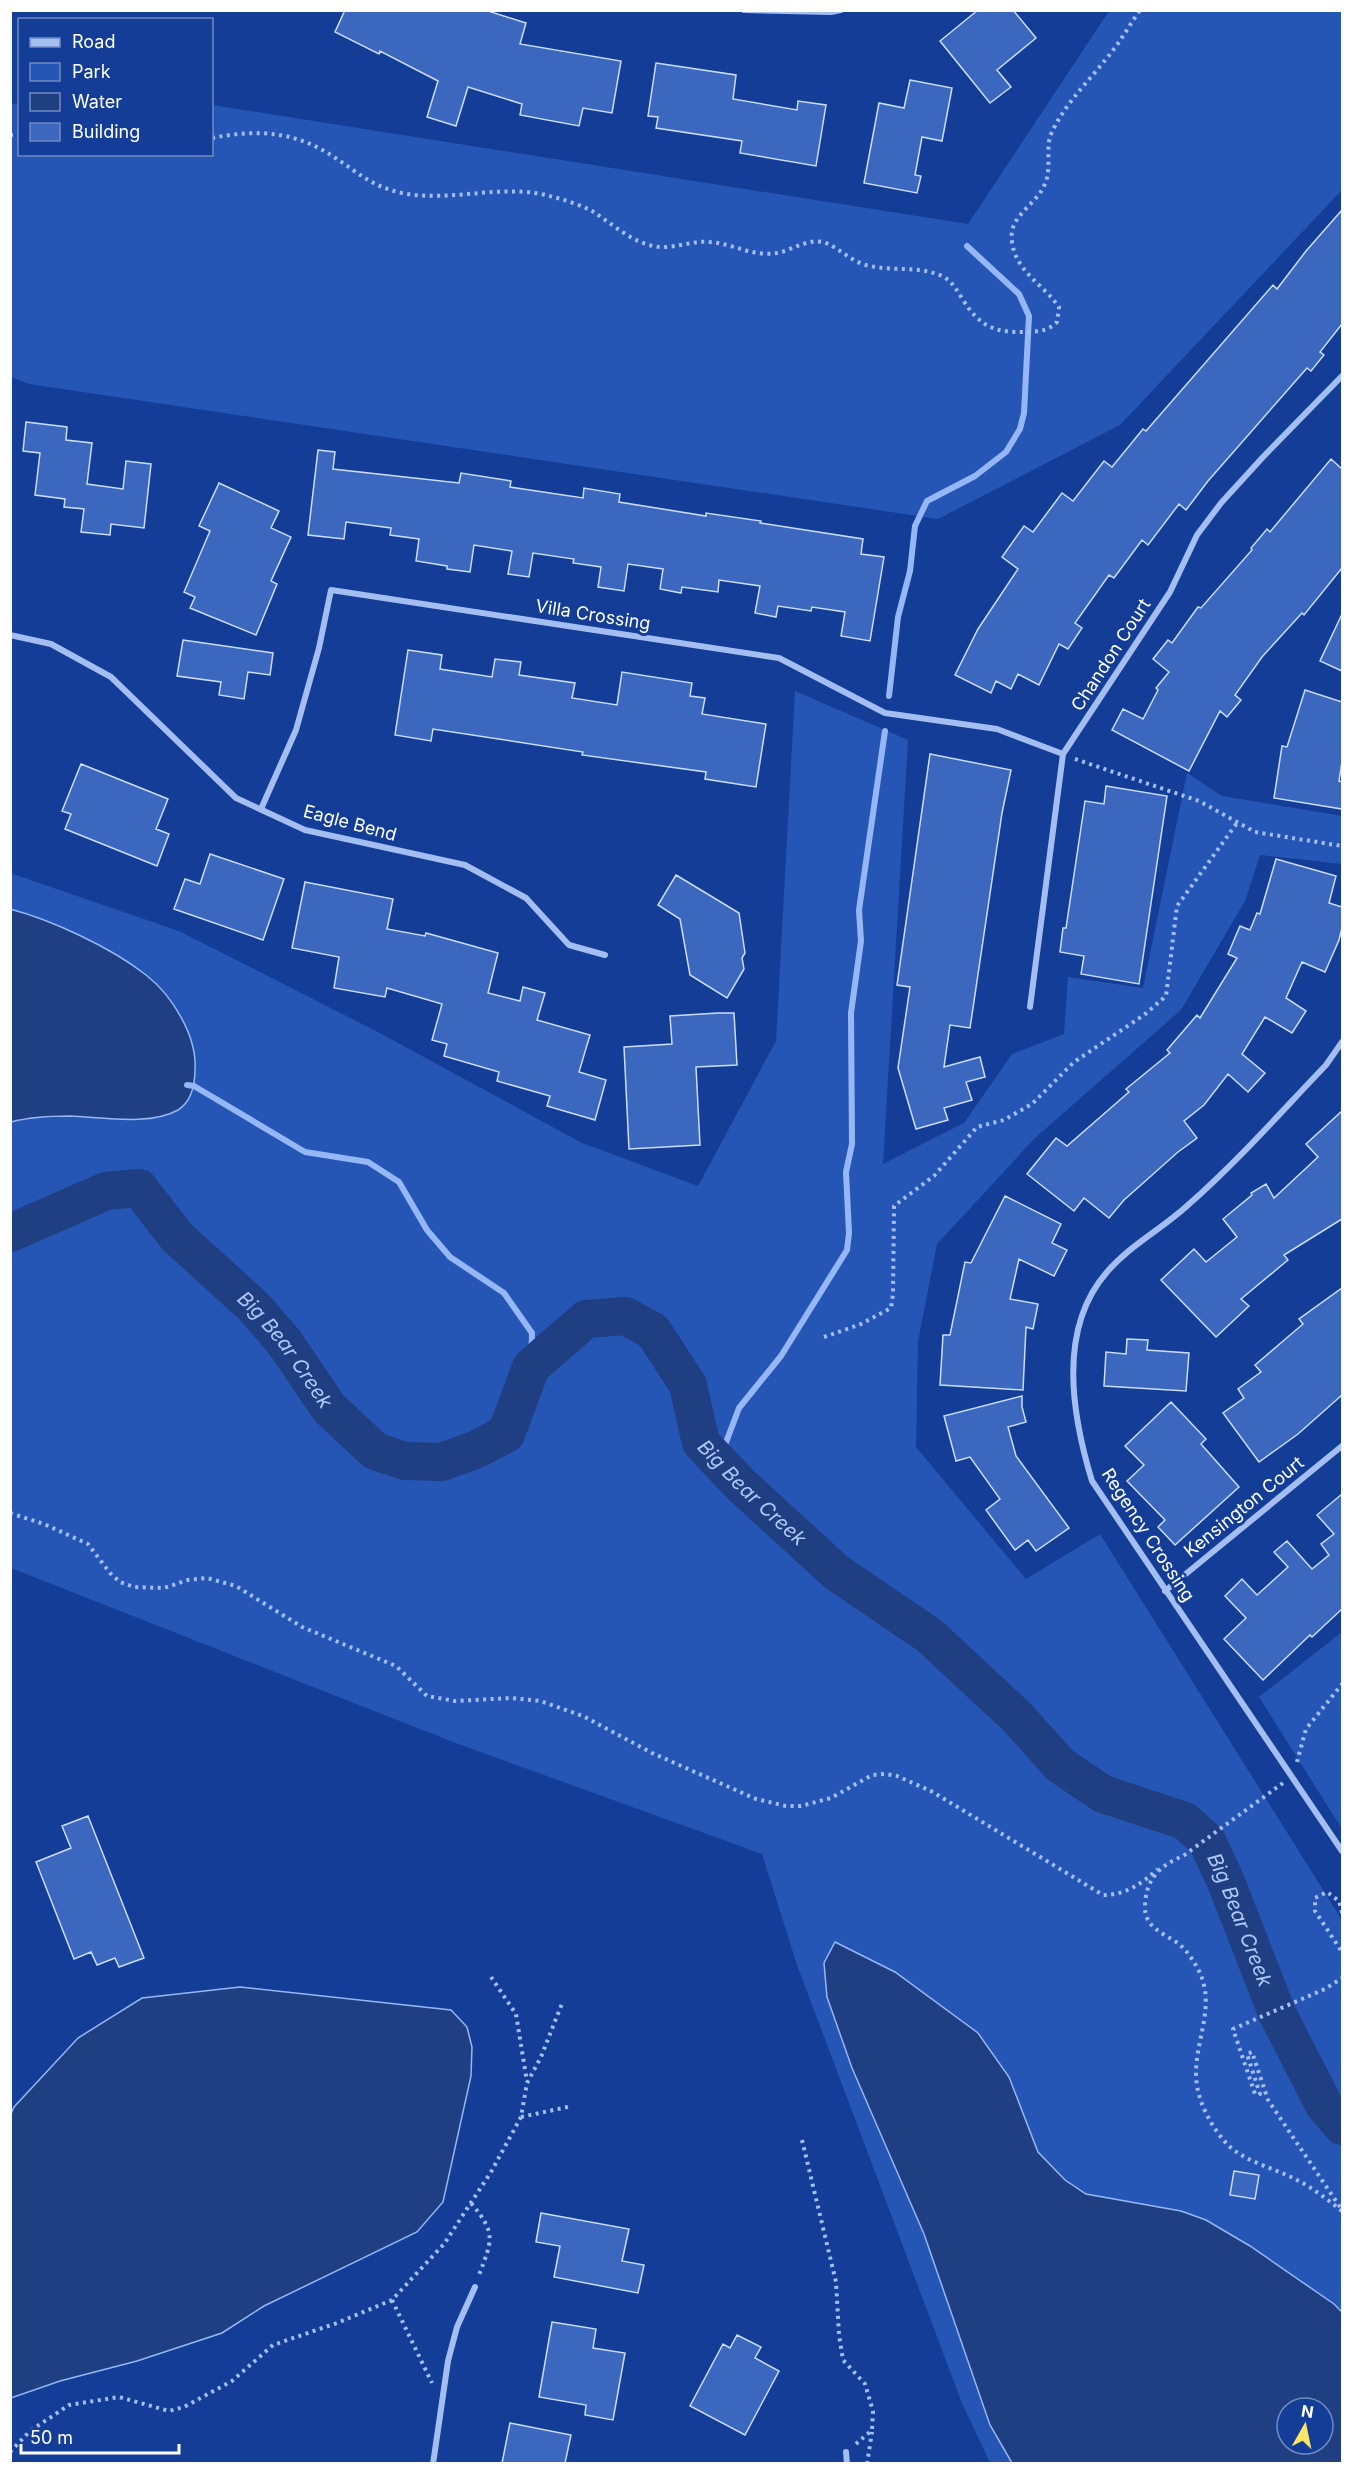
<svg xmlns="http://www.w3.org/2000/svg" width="1353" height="2474" viewBox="0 0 1353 2474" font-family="Inter,sans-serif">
  <rect width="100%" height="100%" fill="#133d96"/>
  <path fill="#2656b5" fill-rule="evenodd" d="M1109,11h233v179l-222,235 -182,94 -909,-135 -18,-7v-273l8,-1 1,51h192v-49l756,119z
    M795,691l113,49 -25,424 81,-41 48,-69 52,-20 4,-57 75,11 44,-215 35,23 120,20v48l-82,-9 -15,46 -64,109 -146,128 -98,106 -19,98 -2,105 110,132 74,-45 242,386v543h-352l-28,-60 -165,-438 -35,-111 -309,-112 -442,-174 -1,-695 169,58 197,100 206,112 116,43 78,-145zM1287,2408h36v36h-36z
    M1342,1632v197l-83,-132z"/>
  <path fill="#203f82" stroke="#96b7f5" stroke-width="1.5" fill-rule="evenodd" d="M10,909c42,11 102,39 136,66 26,20 51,61 49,94 0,15 -3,32 -17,41 -28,16 -77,7 -108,6 -20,0 -40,1 -59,6z
    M835,1942l60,30 83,61 31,44 29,75 27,28 21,14 95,17 25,9 44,26 84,58 8,8v151h-330l-22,-38 -66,-191 -72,-166 -25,-71 -3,-34zM1287,2408h36v36h-36z
    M240,1987l211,23 16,17 5,20 -1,29 -28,126 -26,30 -153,74 -42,27 -85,28 -77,20 -49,17 -1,-282 4,-9 64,-69 64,-40z"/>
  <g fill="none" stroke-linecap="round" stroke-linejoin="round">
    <path stroke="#96b7f5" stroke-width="6" d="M889,696l9,-79 12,-46 5,-45 12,-25 48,-25 31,-24 14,-23 4,-16 5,-97 -10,-22 -52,-48
      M187,1085l7,1 111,66 63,10 31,20 28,48 23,27 54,36 28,40 -1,34
      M719,1461l20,-53 42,-52 66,-106 2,-17 -3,-61 6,-28 -1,-131 10,-72 -2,-31 26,-179"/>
    <path stroke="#203f82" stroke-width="38" id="s1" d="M10,1233l96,-42 33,-3 38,49 77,70 31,36 44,65 46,43 30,10 36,1 34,-12 31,-16 25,-67 55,-48 39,-3 28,15 35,54 13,58 40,42 95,87 94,64 87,81 43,48 43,29 82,27 22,20 19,41 51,131 47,92 18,21"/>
  </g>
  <path fill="#3c67be" stroke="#cbdcfd" stroke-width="1.5" d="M345,10h140l41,13 -6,21 101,17 -9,52 -29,-5 -4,18 -59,-11 2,-11 -54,-17 -12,39 -29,-9 11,-36 -58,-30 -1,3 -44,-22z
    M978,10h35l23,28 -39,32 14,17 -21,16 -50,-62z
    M656,63l80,12 -3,24 64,11 1,-9 28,4 -10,61 -76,-13 2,-12 -86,-13 2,-11 -10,-1z
    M910,80l42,8 -10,53 -20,-4 -7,38 6,1 -4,17 -53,-10 15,-80 25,5z
    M1342,210v114l-22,28 4,3 -13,16 -4,-3 -99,113 -22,29 -7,-6 -31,41 -6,-5 -28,38 -5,-3 -34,48 7,5 -14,21 -9,-5 -20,41 -21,-11 -7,15 -15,-8 -5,12 -36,-18 23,-46 40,-60 -16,-12 22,-31 9,6 29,-39 11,8 31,-40 8,6 31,-38 3,2 127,-146 4,4 29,-38z
    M26,422l41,5 -1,13 26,3 -5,41 36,5 3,-28 25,3 -7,64 -33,-4 -1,11 -29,-3 3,-23 -20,-2 1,-8 -30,-4 5,-42 -17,-2z
    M318,450l17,2 -2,17 126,14 2,-10 50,8 -1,6 73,11 1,-10 36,6 -1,8 87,14v-3l55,8 -1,2 103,16 -2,15 23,3 -14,84 -29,-5 4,-24 -33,-5 -1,4 -33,-5 -2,11 -21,-4 5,-27 -41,-6 -1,12 -36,-5 -1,6 -21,-4 3,-20 -35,-5 -4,27 -26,-4 3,-20 -28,-4 1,-4 -41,-6 -4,24 -21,-3 4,-23 -38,-6 -4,27 -23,-3v-3l-31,-5 3,-22 -29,-4 1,-7 -45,-6 -2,17 -36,-4z
    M1331,459l11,10v99l-38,47 -2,-2 -40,44 -27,38 6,5 -14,17 -7,-6 -31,60 -77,-41 11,-21 20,10 15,-29 -2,-2 13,-16 -16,-13 15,-19 4,3 26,-36 3,1 51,-58 -1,-2 16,-19 3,3z
    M219,483l60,28 -8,17 20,9 -20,44 6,3 -21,51 -66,-27 5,-11 -11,-5 26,-61 -11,-5z
    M1342,614v57l-22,-10z
    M183,640l90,13 -3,22 -22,-3 -4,27 -25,-4 2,-13 -44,-6z
    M408,650l34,5 -2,14 52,8 3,-18 26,3 -2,13 56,8 -3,15 45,7 5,-33 70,11 -2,13 15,2 -3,16 64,10 -10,63 -51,-8 1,-7 -124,-17 1,-3 -150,-23 -2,12 -36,-6z
    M1305,690l37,12v60l-3,19 3,1v27l-68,-11 8,-52 5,1z
    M930,754l81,16 -9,43 -32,215 -20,-3 -6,42 36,-10 5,20 -19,5 6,18 -28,8 4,12 -32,9 -18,-61 12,-81 -13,-2z
    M81,764l87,35 -12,30 13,5 -12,32 -92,-37 6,-15 -9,-3z
    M1106,786l61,10 -28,188 -58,-10 3,-18 -24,-4 3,-24h3l19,-127 19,3z
    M210,854l74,25 -21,61 -89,-31 11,-30 15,5z
    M1276,859l60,17 -7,27 13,4v21l-3,12 -14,32 -23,-10 -16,36 20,13 -14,22 -27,-16 -23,37 23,19 -17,19 -20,-18 -24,31 -20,16 13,17 -19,14 -54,48 -15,18 -25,-20 -10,13 -47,-37 29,-36 11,8 62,-54 -3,-3 44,-36 -3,-3 30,-35 3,3 37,-60 -9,-4 12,-28 10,4 7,-17 3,1z
    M676,875l63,38 6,40 -3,5 2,11 -17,29 -37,-23 -10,-56 -22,-14z
    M305,882l88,17 -6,30 38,7 1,-3 72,20 -10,40 32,8 3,-14 22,6 -8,27 53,15 -11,37 27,8 -11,40 -48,-14 3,-10 -53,-15 2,-9 -55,-16 3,-12 -15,-4 10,-36 -55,-16 -2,9 -51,-9 5,-31 -47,-9z
    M718,1013h16l3,52 -41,2 4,78 -71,4 -5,-102 48,-3 -2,-28z
    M1342,1111v108l-58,36 4,5 -47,39 8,7 -33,31 -55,-57 33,-31 12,13 31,-25 -14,-18 29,-24 -1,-2 15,-9 8,14 44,-41 -12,-13z
    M1005,1196l56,28 -9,19 15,7 -13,26 -35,-17 -9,40 28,5 -5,25 -7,-2 -3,63 -83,-5 3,-50h7l15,-73 6,1z
    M1342,1288v107l-44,39 -39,28 -36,-49 21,-15 -6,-9 23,-17 -6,-7 48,-41 -4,-5z
    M1127,1339l21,1 -1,10 42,3 -3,38 -82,-5 2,-34 20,2z
    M1022,1396v11l4,15 -18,5 8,29 53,72 -33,23 -8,-11 -13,10 -29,-40 14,-11 -30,-42 -14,4 -12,-45z
    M1171,1402l35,37 -5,5 38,43 -64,58 -17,-18 7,-7 -38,-39 17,-16 -19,-19z
    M1342,1494v115l-30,28 -2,-2 -47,45 -39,-41 22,-21 -21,-22 17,-17 15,16 31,-28 -14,-15 13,-11 25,28 17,-14 -8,-11 13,-10 -17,-19z
    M88,1816l56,142 -25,9 -4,-9 -18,7 -6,-13 -17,7 -38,-97 35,-14 -9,-22z
    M1234,2171l25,4 -4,24 -25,-4z
    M541,2213l88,16 -7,32 22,4 -6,28 -84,-16 6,-31 -24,-4z
    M552,2322l44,7 -3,19 32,5 -12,67 -28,-5 1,-10 -47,-8z
    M737,2335l24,12 -6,11 24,13 -34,64 -55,-29 33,-62 7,4z
    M510,2423l61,12 -6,28h-63z"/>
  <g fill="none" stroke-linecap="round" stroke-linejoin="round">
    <path stroke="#a4bef2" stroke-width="4" stroke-dasharray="3 4.5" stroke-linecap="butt" d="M10,135h10
      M212,138c45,-9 83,-7 122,19 26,17 37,29 68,36 50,10 102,-11 151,4 13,3 27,8 39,14 21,13 42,34 68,36 17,1 34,-7 50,-5 24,2 43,15 67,11 16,-3 32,-16 49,-10 14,6 25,18 40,22 26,7 51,0 76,11 10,5 15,14 21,24 18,28 33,33 65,32 12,-1 20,-1 29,-10l2,-15c-16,-23 -43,-35 -47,-65 -4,-26 22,-35 32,-56 9,-17 0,-38 8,-54 13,-28 35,-49 54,-73 13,-15 23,-33 34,-49
      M1075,759l124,42 56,31 87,14
      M824,1337l37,-13 30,-16 2,-14 1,-88 40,-30 43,-49 27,-7 28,-16 42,-42 70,-47 22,-19 11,-90 60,-83
      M10,1513l34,11 44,20 22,29 10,9 14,5 30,1 24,-8 19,-2 29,8 66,41 94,39 31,30 28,5 56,-3 29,3 43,15 69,37 104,46 30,7h15l30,-8 41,-23 13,-1 12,2 34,15 172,104c23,0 38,-11 55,-26
      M1297,1762l9,-33 36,-45
      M1283,1783l-100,73c-24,10 -37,23 -38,50 -1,22 19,27 34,38 8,7 14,16 19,25 19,36 -3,70 -2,107 1,25 15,51 32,69 17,17 49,24 69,35 16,8 31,20 45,31
      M1342,1913l-3,-12 -12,-9 -12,6v13l27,41
      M491,1977l25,37 11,68
      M521,2117l51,-11
      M802,2140l34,142 3,53 4,25 22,24 8,27 -1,19 -16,14
      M471,2203c26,31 21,37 8,72
      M1340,2207l-72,-107 -16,-48 -5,2 13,40h-5l-22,-65 92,-40 17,-11
      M392,2300l40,83
      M10,2452l20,-21 39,-26 50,-8 50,14 15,-4 48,-26 41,-36 64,-22 55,-23 52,-56 47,-72 30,-55 6,-34 14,-26 22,-56
      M867,2464l5,-32"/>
    <path stroke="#a4bef2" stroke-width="6" d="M744,10l87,2 10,-2
      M10,635l41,9 60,33 125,121 69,32 160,35 61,33 43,47 36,10
      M261,809l35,-79 23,-82 12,-58 448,68 106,55 112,16 66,25
      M1030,1007l33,-253 107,-162 27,-57 24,-32 42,-46 79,-81
      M1342,1042l-16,23c-45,47 -89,97 -138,140 -26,24 -58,40 -81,67 -50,57 -35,143 -15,209l250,370
      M1165,1591l177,-145
      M846,2452l1,12
      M433,2464l15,-103 9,-34 18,-40"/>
  </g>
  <g text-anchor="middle" stroke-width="6" stroke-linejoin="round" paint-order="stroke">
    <g font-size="18" fill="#fff" stroke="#133d96">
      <text transform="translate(593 615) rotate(9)" y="6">Villa Crossing</text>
      <text transform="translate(1111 655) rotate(-57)" y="6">Chandon Court</text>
      <text transform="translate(350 823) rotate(15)" y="6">Eagle Bend</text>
      <text transform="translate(1244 1507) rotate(-39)" y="6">Kensington Court</text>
      <text transform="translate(1148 1535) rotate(57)" y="6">Regency Crossing</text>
    </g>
    <g font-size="20" font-style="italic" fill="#b0c9f9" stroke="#133d96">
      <text dy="7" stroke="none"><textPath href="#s1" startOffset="357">Big Bear Creek</textPath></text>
      <text dy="7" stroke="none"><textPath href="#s1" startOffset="1042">Big Bear Creek</textPath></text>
      <text dy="7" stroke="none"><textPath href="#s1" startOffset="1708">Big Bear Creek</textPath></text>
    </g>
  </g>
  <rect width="1353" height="2474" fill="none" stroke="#ffffff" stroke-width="24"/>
  <rect x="18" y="18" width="195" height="138" fill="#133d96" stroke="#718bc0" stroke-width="1.5"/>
  <rect x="30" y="38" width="30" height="9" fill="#a4bef2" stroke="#718bc0" stroke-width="1.5"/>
  <text x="72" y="48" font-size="18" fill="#ffffff">Road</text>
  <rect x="30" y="63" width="30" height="18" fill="#2656b5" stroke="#718bc0" stroke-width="1.5"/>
  <text x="72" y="78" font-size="18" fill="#ffffff">Park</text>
  <rect x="30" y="93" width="30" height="18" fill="#203f82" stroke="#718bc0" stroke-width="1.5"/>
  <text x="72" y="108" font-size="18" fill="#ffffff">Water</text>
  <rect x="30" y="123" width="30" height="18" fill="#3c67be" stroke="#718bc0" stroke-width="1.5"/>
  <text x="72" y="138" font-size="18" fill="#ffffff">Building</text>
  <g transform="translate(1305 2426) rotate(9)"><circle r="28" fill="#133d96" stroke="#718bc0" stroke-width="1.5"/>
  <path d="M0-4.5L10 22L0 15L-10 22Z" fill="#ffe465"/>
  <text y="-9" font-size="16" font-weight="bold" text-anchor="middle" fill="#ffffff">N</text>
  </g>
  <path d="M21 2444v9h158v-9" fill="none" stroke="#ffffff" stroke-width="3"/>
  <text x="30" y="2444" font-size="18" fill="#ffffff" stroke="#133d96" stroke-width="4.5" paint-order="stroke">50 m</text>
</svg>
